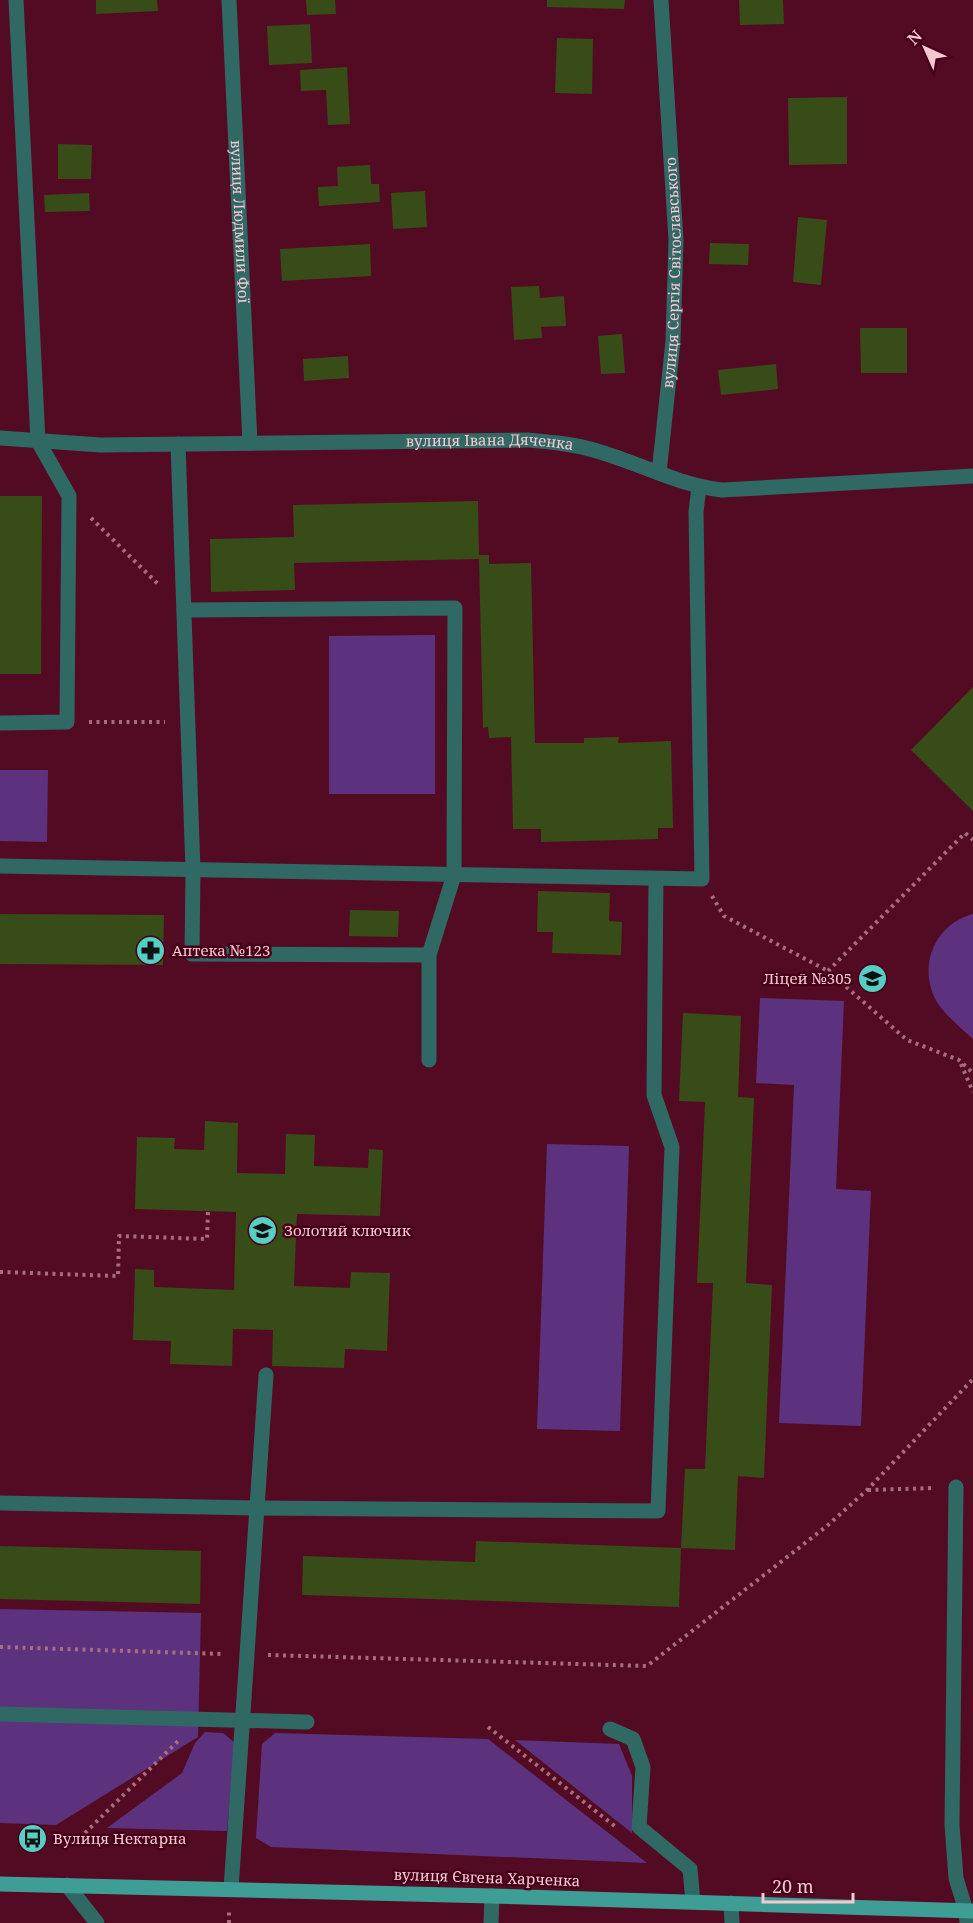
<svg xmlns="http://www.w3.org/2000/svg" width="973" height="1923" viewBox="0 0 973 1923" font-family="'Noto Serif',serif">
  <rect width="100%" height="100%" fill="#530b23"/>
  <path fill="#5c327e" d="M435,635v159h-106v-158z
    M0,770h48l-1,72 -47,-1z
    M973,914v125c-12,-11 -27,-23 -36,-37 -20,-34 -3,-78 36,-88z
    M760,998l84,3 -8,188 35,2 -10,235 -82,-3 15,-338 -38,-2z
    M547,1144l82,2 -9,285 -83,-2z
    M0,1609l201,4 -3,124 -142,88 -56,-2z
    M205,1732l18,1 12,10 -8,88 -120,-3 75,-55 13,-30z
    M275,1733l213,6 159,124 -376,-16 -15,-9 6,-94z
    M515,1740l104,4 13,32v57z"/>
  <path fill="#384c18" d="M96,0h61l1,11 -62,3z
    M306,0h29l1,14 -29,1z
    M547,0h78l-1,9 -77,-2z
    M739,0h44l1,24 -44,1z
    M310,24l2,39 -43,2 -2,-39z
    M557,38l36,1 -1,55 -37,-1z
    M347,67l3,57 -22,1 -2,-35 -25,1 -1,-21z
    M847,97v67l-58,1 -1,-67z
    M58,144l34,1 -1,34h-33z
    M370,165l1,19h8l1,18 -61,4 -1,-19 20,-1 -1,-19z
    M425,191l2,36 -34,2 -2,-36z
    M89,193l1,18 -45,1 -1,-17z
    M798,217l29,3 -6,65 -28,-3z
    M710,243l39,1 -1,21 -39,-1z
    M370,244l1,32 -89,5 -2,-32z
    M539,286l1,12 24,-2 2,30 -25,1 1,11 -28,2 -3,-53z
    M860,328h47v45h-46z
    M622,334l3,39 -24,1 -3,-38z
    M348,356l1,22 -45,3 -1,-22z
    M776,364l2,25 -57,6 -3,-25z
    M0,496h42l-1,178h-41z
    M478,501l1,54h10v9l42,-1 4,180h49v-5l35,-1 -1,6 53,-2 2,87h-15v11l-117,3v-13h-28l-2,-92 -22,1 -1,-11 -5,1 -4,-169 -185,4 1,27 -84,2 -1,-53 84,-2 -1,-32z
    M973,687v124l-62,-61z
    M538,891l72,2 -1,28 13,1 -1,33 -69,-2 1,-21h-16z
    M350,910l49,1 -1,26 -49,-1z
    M0,914l164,1 -1,50 -163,-1z
    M683,1013l58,3 -3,81 16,1 -8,185 26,2 -8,193 -26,-2 -3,74 -54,-2 -2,59 -377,-12 1,-39 172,6 1,-21 205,7 4,-79h20l8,-186h-16l8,-181 -26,-1z
    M205,1121l33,2 -1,50 48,1 1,-40 29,1 -1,31 54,2 1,-19 14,1 -3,66 -83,-2 -3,72 56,2 1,-16 39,1 -3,78 -42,-2 -1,19 -72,-2 1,-36 -40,-1 -1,37 -62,-2 1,-23 -38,-1 2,-71 19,1v17l80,3 2,-78 -101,-3 2,-72 38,1 -1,11 30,1z
    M0,1546l201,5 -1,53 -200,-5z"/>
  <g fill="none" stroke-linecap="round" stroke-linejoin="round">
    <path stroke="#a86e7d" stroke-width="4" stroke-dasharray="3 4.5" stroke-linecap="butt" d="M91,518l69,68
      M89,722h76
      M712,896l12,20 104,55 79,69 52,20 14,13
      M828,971l137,-138 8,7
      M961,1064l12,28
      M0,1272l118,4 1,-40 88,3 1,-28
      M868,1490l67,-2
      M0,1647l224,7
      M268,1655l379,11 180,-140 40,-36 106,-111
      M488,1727l128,100
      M85,1833l93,-92
      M229,1923v-12"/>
    <g stroke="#306863" stroke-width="15">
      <path id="s1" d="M229,0l21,443"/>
      <path id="s2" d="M0,438l101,7 427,-5c23,2 47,4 69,11 42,12 81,34 125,39l251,-14"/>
      <path d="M178,444l15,426 -1,84 237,1"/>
      <path id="s3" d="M659,473l14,-132 3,-101 -15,-240"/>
      <path d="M184,610l271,-2 -1,267 -25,80v105"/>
      <path d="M0,723l67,-1 2,-226 -31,-55 -22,-441"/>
      <path d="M0,866l702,13 -6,-367 3,-25"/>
      <path d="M956,1487l-4,338 4,53 10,33 1,12"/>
      <path d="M0,1503l257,5 401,3 14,-364 -18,-52 2,-216"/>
      <path d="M0,1714l307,8"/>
      <path d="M610,1729l23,10 10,28 -4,60 51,42 3,33"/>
      <path d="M67,1885l30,38"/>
      <path d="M231,1889l35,-514"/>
      <path d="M731,1903l1,20"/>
      <path d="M491,1923l1,-27"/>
    </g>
    <path stroke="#3e9e96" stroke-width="15" d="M0,1884l492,12 481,15"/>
  </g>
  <defs>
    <symbol id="pharmacy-disc" viewBox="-11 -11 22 22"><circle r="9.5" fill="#56cec4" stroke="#470019"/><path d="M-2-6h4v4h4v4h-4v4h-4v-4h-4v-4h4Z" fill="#111"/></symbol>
    <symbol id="school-disc" viewBox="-11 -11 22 22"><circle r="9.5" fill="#56cec4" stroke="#470019"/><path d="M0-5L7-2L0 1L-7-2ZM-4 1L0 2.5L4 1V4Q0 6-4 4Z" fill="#111"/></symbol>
    <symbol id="bus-disc" viewBox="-11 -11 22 22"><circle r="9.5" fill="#56cec4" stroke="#470019"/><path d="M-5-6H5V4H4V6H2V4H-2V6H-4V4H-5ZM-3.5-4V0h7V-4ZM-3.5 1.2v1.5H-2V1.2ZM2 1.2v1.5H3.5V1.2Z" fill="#111"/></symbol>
  </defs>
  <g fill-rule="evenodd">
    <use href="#pharmacy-disc" x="134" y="934" width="33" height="33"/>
    <use href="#school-disc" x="856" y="962" width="33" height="33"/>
    <use href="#school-disc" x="246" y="1214" width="33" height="33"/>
    <use href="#bus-disc" x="16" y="1822" width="33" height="33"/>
  </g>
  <g text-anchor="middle" stroke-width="5" stroke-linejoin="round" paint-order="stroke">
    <g font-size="15" fill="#f6c8d0" stroke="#470019">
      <text dy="5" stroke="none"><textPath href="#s1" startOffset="222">вулиця Людмили Фої</textPath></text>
      <text dy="5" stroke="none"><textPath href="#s3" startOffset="201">вулиця Сергія Світославського</textPath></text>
      <text dy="5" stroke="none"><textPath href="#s2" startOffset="490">вулиця Івана Дяченка</textPath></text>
      <text transform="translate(487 1878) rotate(2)" y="5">вулиця Євгена Харченка</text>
    </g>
    <g font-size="15" fill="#f6c8d0" stroke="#470019" text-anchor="start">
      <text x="172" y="956">Аптека №123</text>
      <text x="852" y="984" text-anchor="end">Ліцей №305</text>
      <text x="284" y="1236">Золотий ключик</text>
      <text x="53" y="1844">Вулиця Нектарна</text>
    </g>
  </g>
  <g transform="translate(925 48) rotate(315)" stroke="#470019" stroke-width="4.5" paint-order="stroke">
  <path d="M0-4.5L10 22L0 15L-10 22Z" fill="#f6c8d0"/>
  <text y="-9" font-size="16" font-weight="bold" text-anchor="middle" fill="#f6c8d0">N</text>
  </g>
  <path d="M763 1893v9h90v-9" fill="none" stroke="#f6c8d0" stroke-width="3"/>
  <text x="772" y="1893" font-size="18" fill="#f6c8d0" stroke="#470019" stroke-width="4.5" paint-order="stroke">20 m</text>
</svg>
